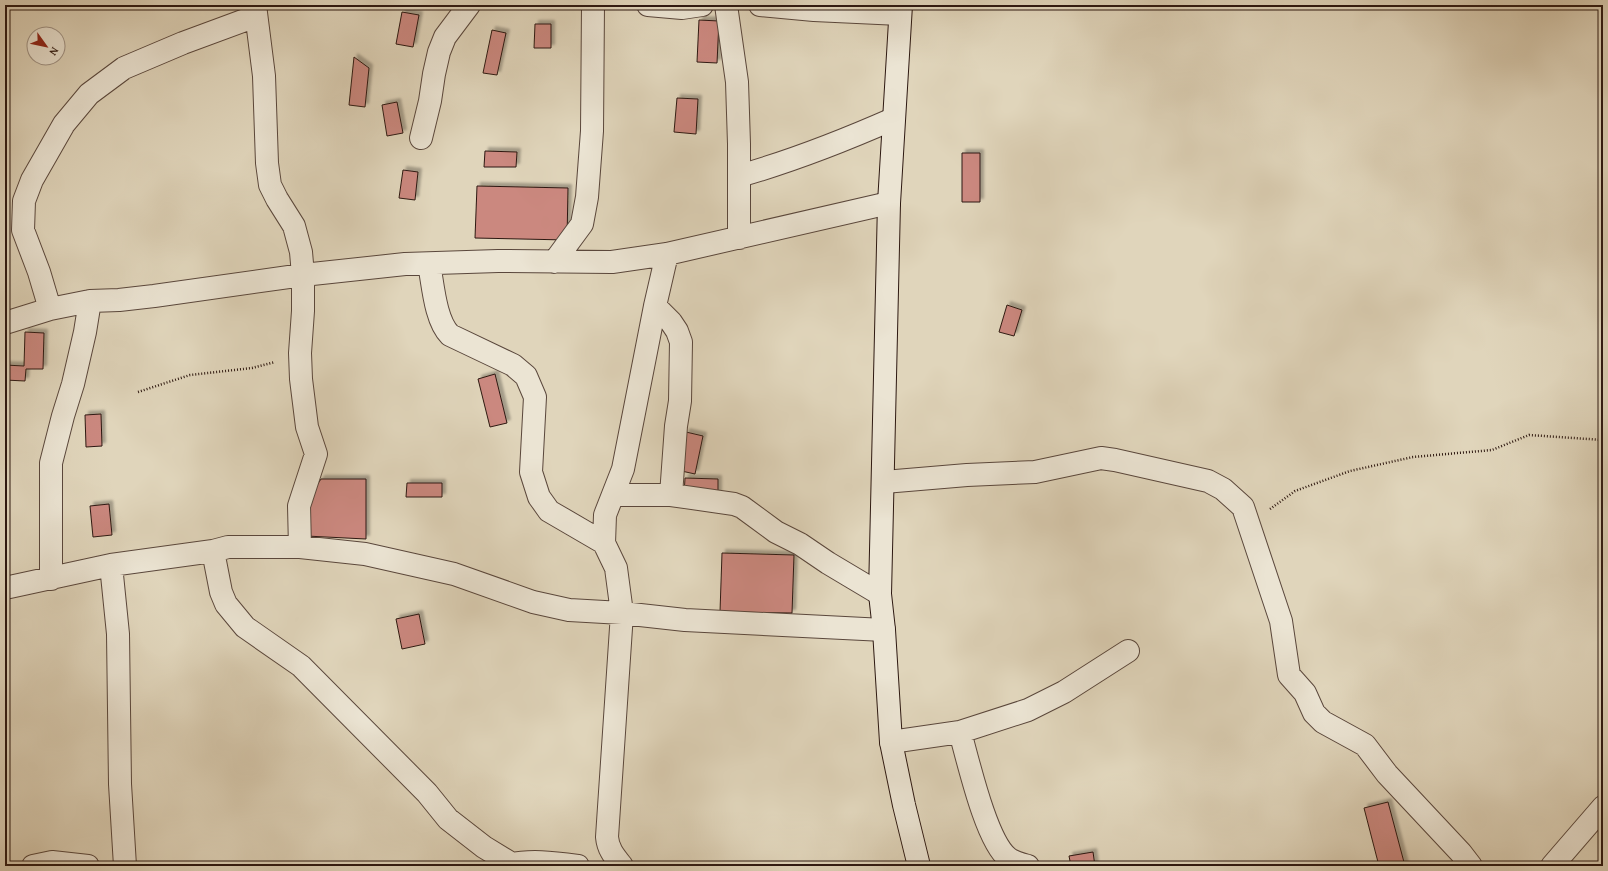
<svg xmlns="http://www.w3.org/2000/svg" width="1608" height="871" viewBox="0 0 1608 871" font-family="'Gentium Book Plus',serif">
  <defs>
    <filter id="shadow"><feDropShadow dx="3.5" dy="-3.5" stdDeviation="1" flood-color="#0004"/></filter>
  </defs>
  <rect width="100%" height="100%" fill="#e0d5bb"/>
  <filter id="stains"><feTurbulence type="fractalNoise" baseFrequency=".005" numOctaves="4"/><feColorMatrix values="0 0 0 0 .2 0 0 0 0 .09 0 0 0 0 .02 0 0 0 .5 -.17"/></filter>
  <radialGradient id="worn" r=".72"><stop offset=".6" stop-color="#630" stop-opacity="0"/><stop offset="1" stop-color="#630" stop-opacity=".3"/></radialGradient>
  <path fill="#cb887f" stroke="#2d1811" filter="url(#shadow)" d="M402,12l17,3 -6,32 -17,-3z
    M699,20l20,1 -2,42 -20,-1z
    M535,24h16v24h-17z
    M492,30l14,3 -9,42 -14,-2z
    M354,57l15,11 -4,39 -16,-2z
    M677,98l21,1 -2,35 -22,-2z
    M397,102l6,31 -16,3 -5,-31z
    M485,151l32,1 -1,15h-32z
    M962,153h18v49h-18z
    M403,170l15,2 -3,28 -16,-2z
    M477,186l91,2 -1,52 -92,-2z
    M1007,305l15,5 -8,26 -15,-4z
    M25,332l19,1 -1,36h-17l-1,12 -20,-1v-15l19,1z
    M495,374l12,49 -17,4 -12,-48z
    M101,414l1,32 -16,1 -1,-32z
    M686,432l17,4 -8,38 -18,-4z
    M685,478l33,1v18l-34,-1z
    M321,479h45v60l-60,-3 3,-39z
    M407,483h35v14h-36z
    M109,504l3,31 -19,2 -3,-31z
    M722,553l72,2 -2,58 -72,-1z
    M419,614l6,30 -23,5 -6,-30z
    M1388,802l17,64h-26l-15,-58z
    M1093,852l2,14h-24l-2,-10z"/>
  <g fill="none" stroke-linecap="round" stroke-linejoin="round">
    <defs>
      <path id="street" d="M255,5l9,71 3,87 3,22 7,14 17,27 7,26 2,23v36l-3,42 1,26 6,48 9,27 -17,52 1,41
        M648,5l34,3 20,-3
        M726,5l11,77 2,62v94
        M760,5l54,5 86,4
        M421,138l9,-37 4,-27 5,-22 6,-15 24,-32
        M739,176c53,-15 104,-35 154,-57
        M554,262l28,-38 5,-27 5,-66 1,-126
        M429,264c4,20 6,56 21,71l63,30 13,11 9,21 -4,75 8,25 10,14 55,32
        M655,306l16,16 6,9 4,11 -1,59 -4,25 -5,69
        M50,309l-11,-37 -16,-42 1,-29 8,-21 32,-56 25,-30 35,-26 59,-25 73,-27
        M5,323l45,-14 40,-8 29,-1 35,-4 149,-21 102,-11 93,-3 114,1 55,-8 222,-51
        M884,482l83,-7 68,-3 66,-14 14,2 93,21 15,8 20,18 38,114 8,54 16,18 9,20 9,9 42,23 22,29 74,79 10,13
        M614,495h57l63,9 8,3 34,25 24,12 28,19 52,31
        M213,551l8,41 5,12 19,23 56,39 126,127 21,26 36,28 28,17
        M111,565l7,69 2,150 5,82
        M51,579v-116l12,-47 10,-32 12,-52 5,-31
        M5,588l106,-23 102,-14 15,-4h72l65,7 89,20 79,28 36,8 53,3 63,7 199,10
        M960,732c8,28 26,109 48,126 5,4 13,6 20,8
        M891,742l69,-10 68,-22 36,-18 64,-41
        M33,866l19,-4 36,4
        M506,866c21,-7 50,-3 72,0
        M622,866c-8,-10 -14,-17 -15,-29l15,-224 -6,-45 -12,-25 1,-28 18,-46 32,-163 12,-52
        M1552,866l51,-59"/>
      <path id="secondary" d="M901,5l-12,198 -9,391 4,36 7,112 13,63 15,61"/>
    </defs>
    <use href="#street" stroke="#5a473c" stroke-width="24"/>
    <use href="#secondary" stroke="#2d1811" stroke-width="24"/>
    <path stroke="#2d1811" stroke-width="2.5" stroke-dasharray="1 2" stroke-linecap="butt" d="M138,392l52,-17 62,-7 23,-6
      M1270,509l25,-18 55,-20 63,-14 79,-7 37,-15 74,5"/>
    <use href="#street" stroke="#ebe4d3" stroke-width="22"/>
    <use href="#secondary" stroke="#ebe4d3" stroke-width="22"/>
  </g>
  <rect width="1608" height="871" fill="none" stroke="#e0d5bb" stroke-width="20"/>
  <rect x="6" y="6" width="1596" height="859" fill="none" stroke="#2d1811" stroke-width="2"/>
  <rect x="10" y="10" width="1588" height="851" fill="none" stroke="#2d1811"/>
  <g transform="translate(46 46) rotate(123)"><circle r="19" fill="#ebe4d3" stroke="#9f9285"/>
  <path d="M0-3L7 15L0 10L-7 15Z" fill="#8f2418"/>
  <text y="-6" font-size="11" font-weight="bold" text-anchor="middle" fill="#2d1811">N</text>
  </g>
  <rect width="100%" height="100%" filter="url(#stains)"/>
  <rect width="100%" height="100%" fill="url(#worn)"/>
</svg>
